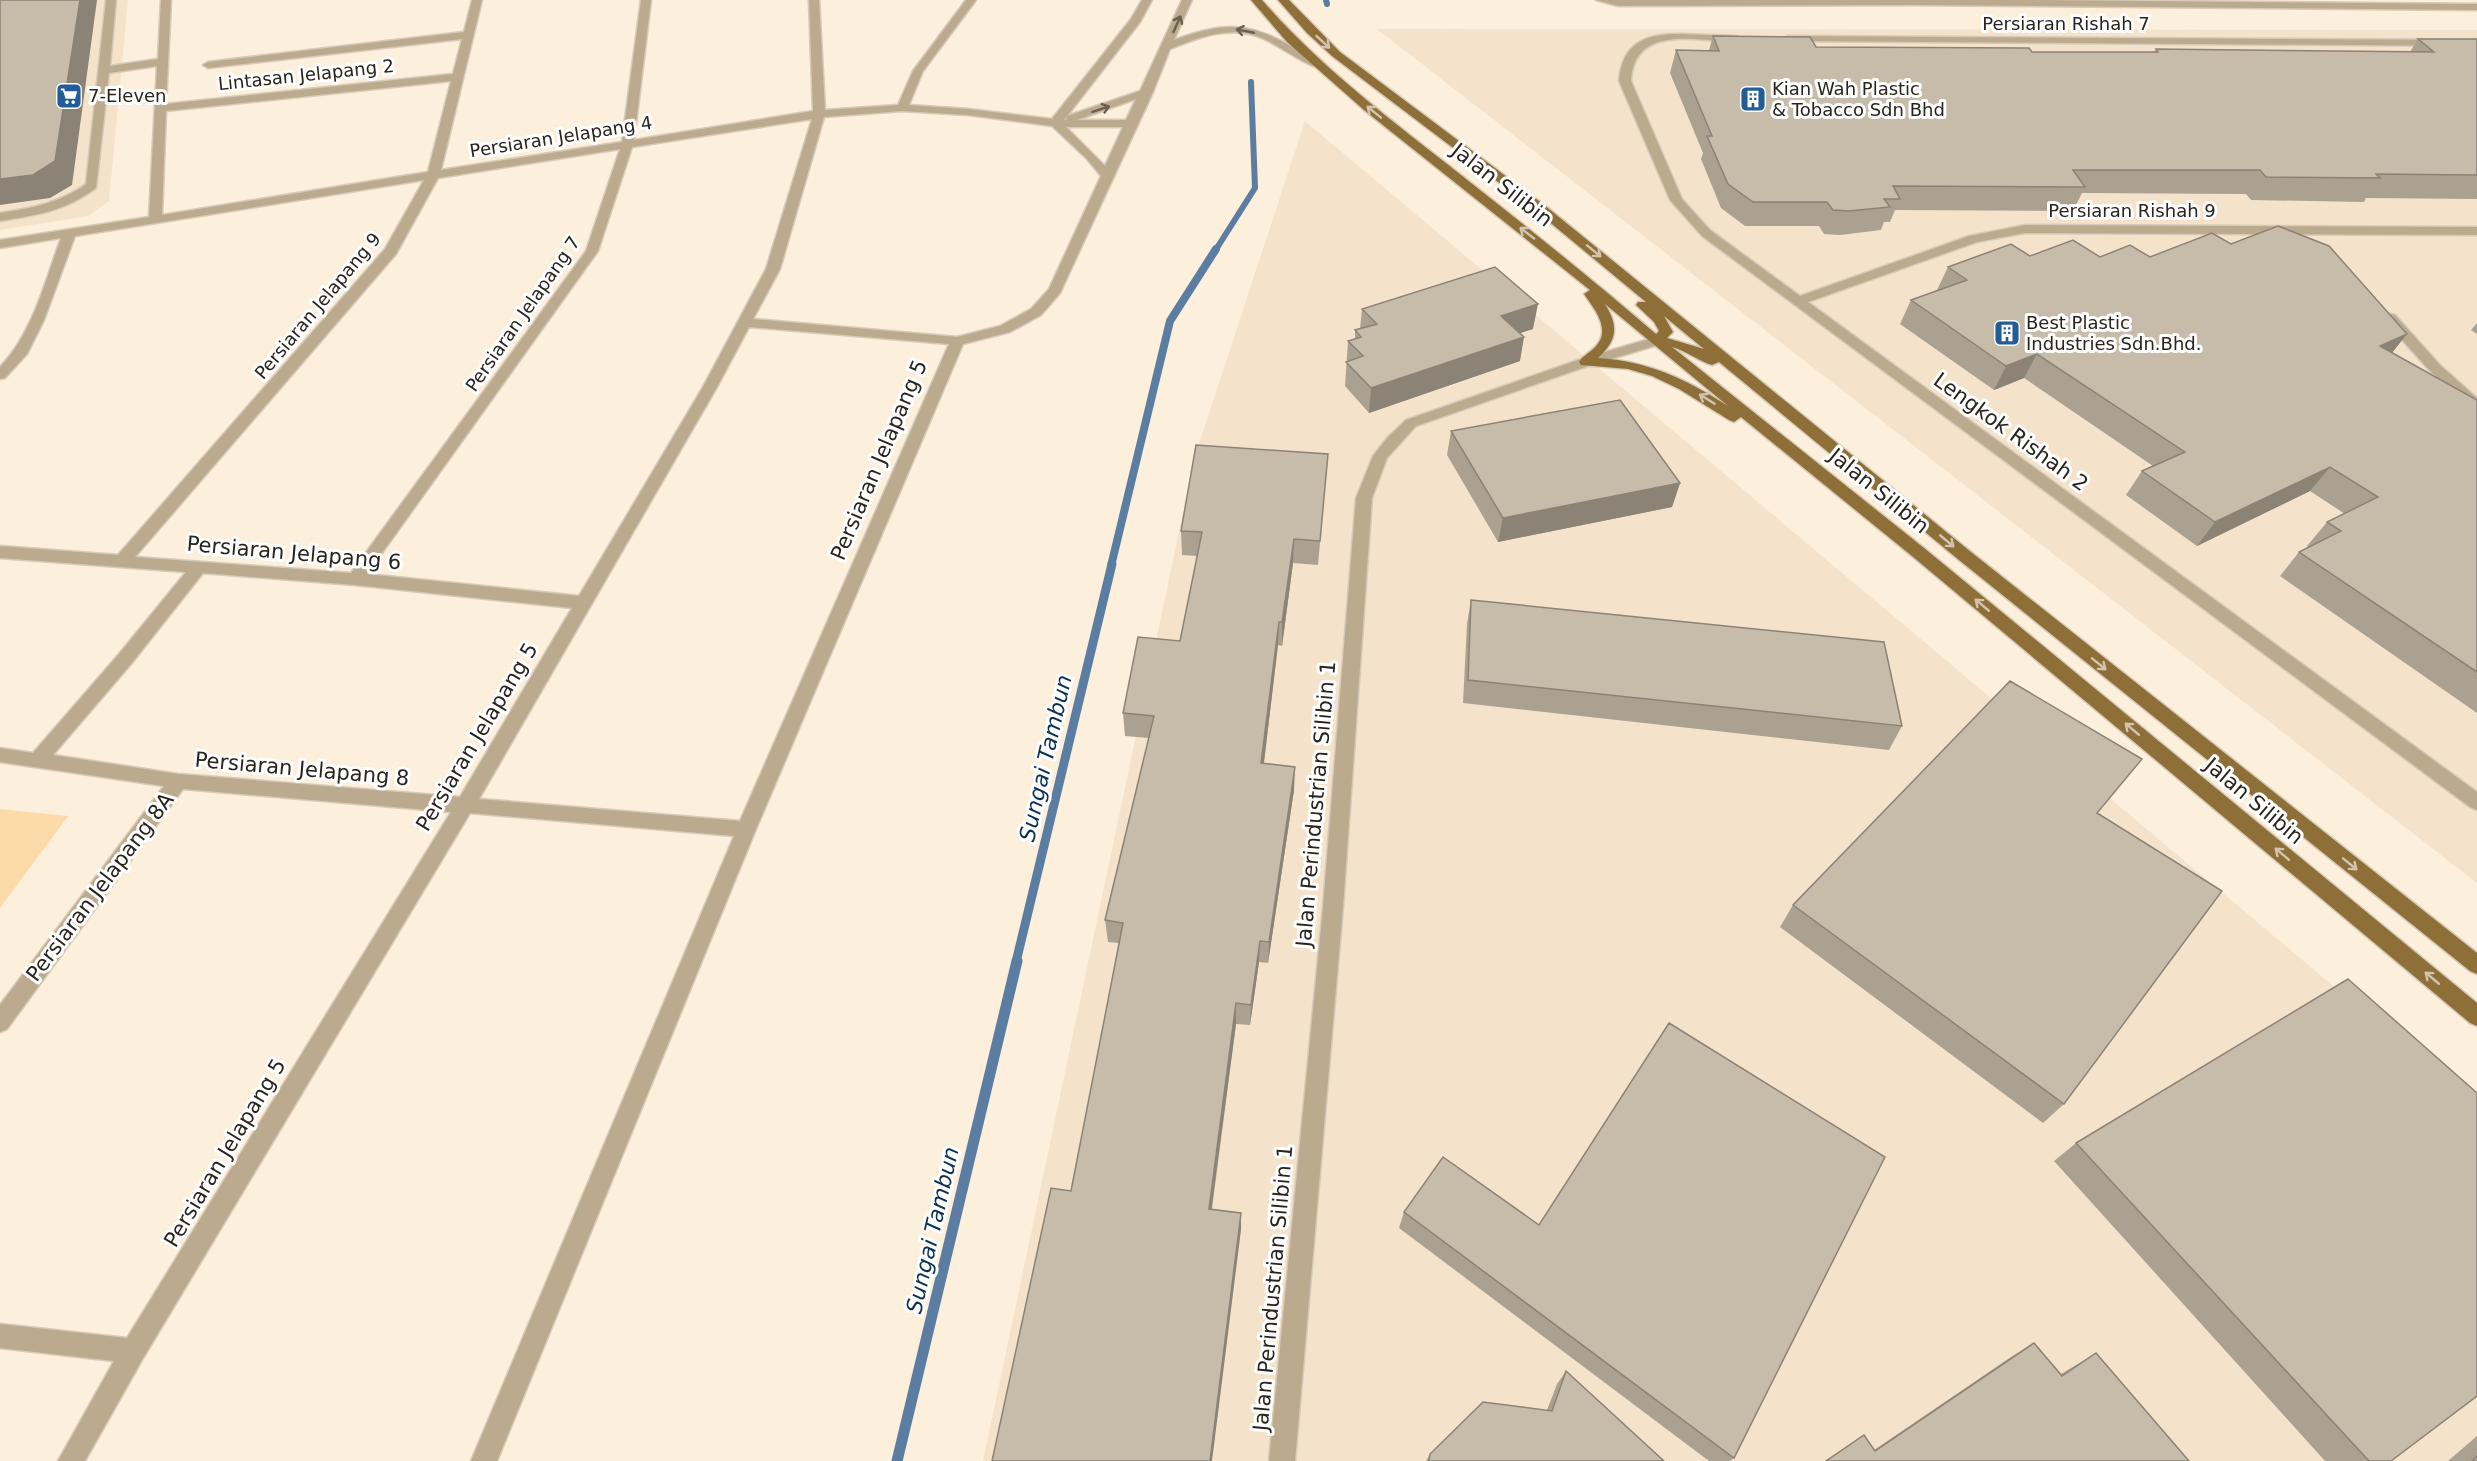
<svg xmlns="http://www.w3.org/2000/svg" width="2477" height="1461" viewBox="0 0 2477 1461" font-family="'DejaVu Sans',sans-serif">
  <rect width="100%" height="100%" fill="#fcefdc"/>
  <path fill="#f4e3ca" d="M0,0h128l-19,201 -21,15 -88,14z
    M1377,29l1100,1v853z
    M1305,121l1172,986v354h-1494l212,-1005z"/>
  <path fill="#fcdba8" d="M0,809l68,7 -68,92z"/>
  <g fill="none" stroke-linecap="round" stroke-linejoin="round">
    <path stroke="#5a7da1" stroke-width="6" d="M1326,0l1,4
      M1215,251l40,-63 -4,-106"/>
    <path stroke="#5a7da1" stroke-width="8" d="M1111,566l59,-245 46,-72"/>
    <path stroke="#5a7da1" stroke-width="9" d="M1016,962l96,-398"/>
    <path stroke="#5a7da1" stroke-width="11" d="M897,1461l120,-500"/>
    <defs>
      <path id="street" d="M106,0h10l-6,66 48,-7 3,-59h10l-5,104 287,-30 9,-35 -254,29 -5,-3 5,-3 256,-30 8,-32h10l-41,170 181,-28 19,-142h10l-17,140 179,-29 -4,-111h10l6,110 73,-5 15,-34 53,-71h10l-53,71 -14,34 59,4 84,10 79,-100 11,-19h10l-12,22 -76,98h2l1,-4 73,-25 42,-91h10l-18,40c49,-18 75,-19 120,8 9,5 21,9 28,16l-5,3 -4,-1c-17,-7 -32,-19 -49,-27 -31,-15 -64,-2 -94,10l-17,43 -93,201 -19,22 -31,17 -47,12 -207,485 -259,632h-26l263,-625 -264,-23 -328,547 -57,101h-27l56,-100 -114,-13v-24l127,14 324,-526 -268,-23 -176,240 -7,3v-27l164,-219 -164,-24v-14l33,5 86,-99 67,-82 -186,-14v-12l118,9 267,-306 39,-69 -349,56 -31,84 -17,34 -22,24 -5,1v-12c33,-34 45,-86 61,-129l-61,10v-8l149,-23 8,-151 -48,7 -13,115c-31,23 -58,27 -96,33v-8c32,-5 60,-10 86,-29zM451,81l-23,91 -266,43 4,-104zM1136,99l-10,21h-49zM902,111l66,4 84,11 35,33 14,17 -52,113 -18,20 -31,17 -43,11 -204,-18 27,-50 44,-152zM812,119l-46,150 -63,118 -124,209 -212,-22 231,-323 34,-104zM1066,127h57l-18,39zM620,149l-34,102 -235,322 -216,-16 261,-303 42,-76zM749,327l200,17 -209,477 -261,-22 238,-412zM203,573l152,12 217,23 -112,189 -282,-23 -125,-19 78,-91z
        M1596,0h439l442,4v6l-564,-5 -295,1z
        M1682,34l54,2 5,3 -5,3c-40,-1 -102,-18 -105,39l51,118 28,31 90,66 169,-60 56,-11 452,2v8l-452,-2 -48,9 -169,60 669,490v18l-7,-3 -768,-571 -32,-36 -51,-119c3,-39 28,-48 63,-47z
        M1788,36l689,4v6l-693,-5 -1,-2z
        M2390,314l5,1 45,50 37,33v13l-5,-2 -42,-38 -45,-50 -2,-3z
        M1656,337l7,4 -2,3 -70,21 -175,61 -29,32 -15,40 -29,409 -48,554h-26l54,-554 33,-409 17,-42 15,-19 18,-17 175,-61z"/>
      <path id="primary" d="M1251,0h11c58,67 129,120 199,175 66,52 131,104 195,159l3,-3 -5,-9 -18,-17 2,-3h8l-111,-92 -203,-154 -25,-23 -29,-33h11l51,52 203,152 428,348 506,401v21l-7,-3 -511,-411 -240,-198 -7,3c-14,-4 -25,-14 -40,-18l252,201 553,455v23l-7,-3 -558,-467 -171,-139 -7,5 -5,-2 -50,-31 -27,-13 -24,-7 -47,-4 -2,-3 2,-3c5,-5 14,-10 18,-17 10,-16 -6,-35 -15,-48l6,-4 -226,-180 -77,-68zM1605,304l123,102c-42,-27 -80,-45 -130,-48 19,-17 21,-32 7,-54zM1664,316l40,33 -37,-11 6,-6z"/>
    </defs>
    <use href="#street" stroke="#d6cab9" stroke-width="3"/>
    <use href="#primary" stroke="#d6cab9" stroke-width="3"/>
    <use href="#street" fill="#bcaa8e" fill-rule="evenodd"/>
    <use href="#primary" fill="#8f6f38" fill-rule="evenodd"/>
  </g>
  <path fill="#aba191" d="M1713,36l103,11 216,5h122l2,-3 254,3 8,-13h59v160l-111,-1 -2,4 -113,-2 -5,-6 -164,-1 -9,18 -178,-1 -5,12h-6l-3,8 -41,5 -16,-1 -5,-8h-74l-24,-18 -20,-49 2,-6 -33,-80 6,-23h33z
    M2030,256l120,1 243,96 84,47v313l-197,-137 19,-24 9,-5 -1,-1 20,-24 18,-8 -35,-23 -113,55 -71,-51 16,-24 11,-5 -129,-88 -30,12 -94,-66 11,-24 26,-10 11,-23z
    M1362,309l171,20 -13,4v28l-151,52 -24,-27 3,-45 7,-2v-9l5,-1z
    M2477,323v11l-6,-4z
    M1451,431l229,52 -8,24 -174,35 -51,-87z
    M1328,454l-10,111 -25,-2 -11,83 -4,-1 -14,118 30,27 -26,173 -9,-1 -9,63 -14,-1 -24,185 29,4v17l-170,-39 48,-248 -11,-1 -3,-22 44,-182 -24,-2 -2,-23 57,-72 17,-85 -15,-1 -1,-24z
    M1471,600l431,126 -13,24 -426,-47 4,-79z
    M2097,813l-33,291 -21,19 -263,-196 13,-22z
    M2076,1143l315,318h-66l-271,-300z
    M1404,1212l135,13 195,233 -4,3h-21l-310,-233z
    M2034,1343l27,31 35,-21 93,108h-364l39,-26 10,15 137,-93z
    M1566,1371l98,90h-238l4,-7 117,-44 10,-26z
    M2477,1436v25h-29z"/>
  <path fill="#8b8376" d="M80,0h17l-25,185 -22,13 -50,7v-26z
    M1538,304l-5,25 -36,11 4,-24z
    M2407,334l-19,24 -8,-12z
    M1524,337l-4,24 -151,52 2,-25z
    M2037,354l-13,24 -30,12 12,-24z
    M2330,467l-20,24 -113,55 18,-24z
    M1680,483l-8,24 -174,35 5,-24z
    M1294,539l-1,24 -11,83v-24z
    M1279,622l-1,23 -17,141v-23z
    M1295,767l-1,23 -26,173 1,-21z
    M1260,941l-1,21 -9,63 1,-20z
    M1236,1003v21l-27,202v-17z
    M1241,1213v17l-29,231h-2z"/>
  <path fill="#c7bba9" stroke="#8b8376" stroke-width="1.5" d="M0,0h80l-25,161 -22,14 -33,4z
    M1713,36l97,1 6,10 213,1 3,4h126l-2,-3 278,3 -16,-13h59v136l-101,-1 4,4 -114,-1 -6,-7h-187l12,17 -192,-1 7,13h-16l6,8 -41,4 -16,-1 -6,-8h-74l-25,-18 -21,-48h5l-36,-86 43,1z
    M2278,226l51,20 78,88 -27,12 97,54v272l-178,-120 42,-21 -14,-9 51,-25 -48,-30 -115,55 -73,-51 43,-19 -148,-98 -31,12 -95,-66 56,-20 -19,-13 63,-23 19,12 43,-16 27,17 30,-12 20,12 62,-24 19,11z
    M1495,267l43,37 -37,12 23,21 -153,51 -25,-26 17,-6 -15,-15 13,-4 -6,-7 22,-6 -15,-15z
    M1620,400l60,83 -177,35 -52,-87z
    M1196,445l132,9 -8,87 -26,-2 -12,83h-3l-18,141 34,4 -26,175 -9,-1 -9,64 -15,-2 -27,206 32,4 -31,248h-218l59,-273 20,3 52,-268 -18,-3 49,-204 -31,-3 15,-76 42,4 22,-109 -21,-1z
    M1471,600l413,42 18,84 -434,-46z
    M2010,681l132,78 -45,54 125,78 -158,213 -271,-199z
    M2348,979l129,114v303l-86,65h-22l-293,-318z
    M1669,1023l216,134 -151,301 -330,-246 39,-55 96,68z
    M2034,1343l28,33 34,-23 93,108h-363l38,-26 11,16z
    M1566,1371l98,90h-235l1,-7 53,-52 69,9z
    M2477,1456v5h-5z"/>
  <defs><path id="oneway-shaft" d="M-6 0H5M1.5-3L5.5 0L1.5 3" fill="none" stroke-width="1.6" stroke-linecap="round" stroke-linejoin="round" transform="scale(1.5)"/></defs>
  <g stroke="#6b604f">
    <use href="#oneway-shaft" transform="translate(1177 24) rotate(-66)"/>
    <use href="#oneway-shaft" transform="translate(1245 31) rotate(-169)"/>
    <use href="#oneway-shaft" transform="translate(1101 109) rotate(-18)"/>
  </g>
  <g stroke="#d2c5af">
    <use href="#oneway-shaft" transform="translate(1323 42) rotate(42)"/>
    <use href="#oneway-shaft" transform="translate(1374 112) rotate(-141)"/>
    <use href="#oneway-shaft" transform="translate(1527 233) rotate(-142)"/>
    <use href="#oneway-shaft" transform="translate(1594 251) rotate(39)"/>
    <use href="#oneway-shaft" transform="translate(1707 399) rotate(-148)"/>
    <use href="#oneway-shaft" transform="translate(1947 541) rotate(40)"/>
    <use href="#oneway-shaft" transform="translate(1982 605) rotate(-140)"/>
    <use href="#oneway-shaft" transform="translate(2099 664) rotate(39)"/>
    <use href="#oneway-shaft" transform="translate(2132 729) rotate(-140)"/>
    <use href="#oneway-shaft" transform="translate(2282 854) rotate(-140)"/>
    <use href="#oneway-shaft" transform="translate(2350 864) rotate(39)"/>
    <use href="#oneway-shaft" transform="translate(2432 978) rotate(-140)"/>
  </g>
  <defs>
    <symbol id="supermarket-square" viewBox="-11 -11 22 22"><rect x="-9" y="-9" width="18" height="18" rx="4" fill="#225e95" stroke="#fff"/><path d="M-6-5.5h2.5l.6 2H6L4.5 2H-2.5L-4.4-4H-6ZM-1.5 3.2a1.3 1.3 0 1 0 .1 0ZM3 3.2a1.3 1.3 0 1 0 .1 0Z" fill="#fff"/></symbol>
    <symbol id="building-square" viewBox="-11 -11 22 22"><rect x="-9" y="-9" width="18" height="18" rx="4" fill="#225e95" stroke="#fff"/><path d="M-4-6H4V6H1V3H-1V6H-4ZM-2.5-4.3h1.7v1.8h-1.7ZM.8-4.3h1.7v1.8H.8ZM-2.5-1h1.7V.8h-1.7ZM.8-1h1.7V.8H.8Z" fill="#fff"/></symbol>
  </defs>
  <g fill-rule="evenodd">
    <use href="#supermarket-square" x="54" y="81" width="30" height="30"/>
    <use href="#building-square" x="1738" y="84" width="30" height="30"/>
    <use href="#building-square" x="1992" y="318" width="30" height="30"/>
  </g>
  <g text-anchor="middle" stroke-width="6" stroke-linejoin="round" paint-order="stroke">
    <g font-size="18" fill="#28231c" stroke="#fff">
      <text x="2066" y="30">Persiaran Rishah 7</text>
      <text transform="translate(306 75) rotate(-6)" y="6">Lintasan Jelapang 2</text>
      <text transform="translate(561 137) rotate(-9)" y="6">Persiaran Jelapang 4</text>
      <text x="2132" y="217">Persiaran Rishah 9</text>
      <text transform="translate(318 306) rotate(-50)" y="6">Persiaran Jelapang 9</text>
      <text transform="translate(523 314) rotate(-55)" y="6">Persiaran Jelapang 7</text>
    </g>
    <g font-size="18" fill="#28231c" stroke="#fff" text-anchor="start">
      <text x="1772" y="95">Kian Wah Plastic<tspan x="1772" dy="21">&amp; Tobacco Sdn Bhd</tspan></text>
      <text x="88" y="102">7-Eleven</text>
      <text x="2026" y="329">Best Plastic<tspan x="2026" dy="21">Industries Sdn.Bhd.</tspan></text>
    </g>
    <g font-size="21" fill="#28231c" stroke="#fff">
      <text transform="translate(1502 185) rotate(38)" y="7">Jalan Silibin</text>
      <text transform="translate(2011 432) rotate(36)" y="7">Lengkok Rishah 2</text>
      <text transform="translate(879 460) rotate(-67)" y="7">Persiaran Jelapang 5</text>
      <text transform="translate(1879 491) rotate(39)" y="7">Jalan Silibin</text>
      <text transform="translate(294 553) rotate(5)" y="7">Persiaran Jelapang 6</text>
      <text transform="translate(477 737) rotate(-59)" y="7">Persiaran Jelapang 5</text>
      <text transform="translate(302 769) rotate(5)" y="7">Persiaran Jelapang 8</text>
      <text transform="translate(2254 801) rotate(40)" y="7">Jalan Silibin</text>
      <text transform="translate(1316 804) rotate(-85)" y="7">Jalan Perindustrian Silibin 1</text>
      <text transform="translate(100 887) rotate(-53)" y="7">Persiaran Jelapang 8A</text>
      <text transform="translate(225 1153) rotate(-59)" y="7">Persiaran Jelapang 5</text>
      <text transform="translate(1273 1288) rotate(-85)" y="7">Jalan Perindustrian Silibin 1</text>
    </g>
    <g font-size="22" font-style="italic" fill="#083054" stroke="#fff">
      <text transform="translate(1045 758) rotate(-77)" y="8">Sungai Tambun</text>
      <text transform="translate(932 1230) rotate(-77)" y="8">Sungai Tambun</text>
    </g>
  </g>
</svg>
